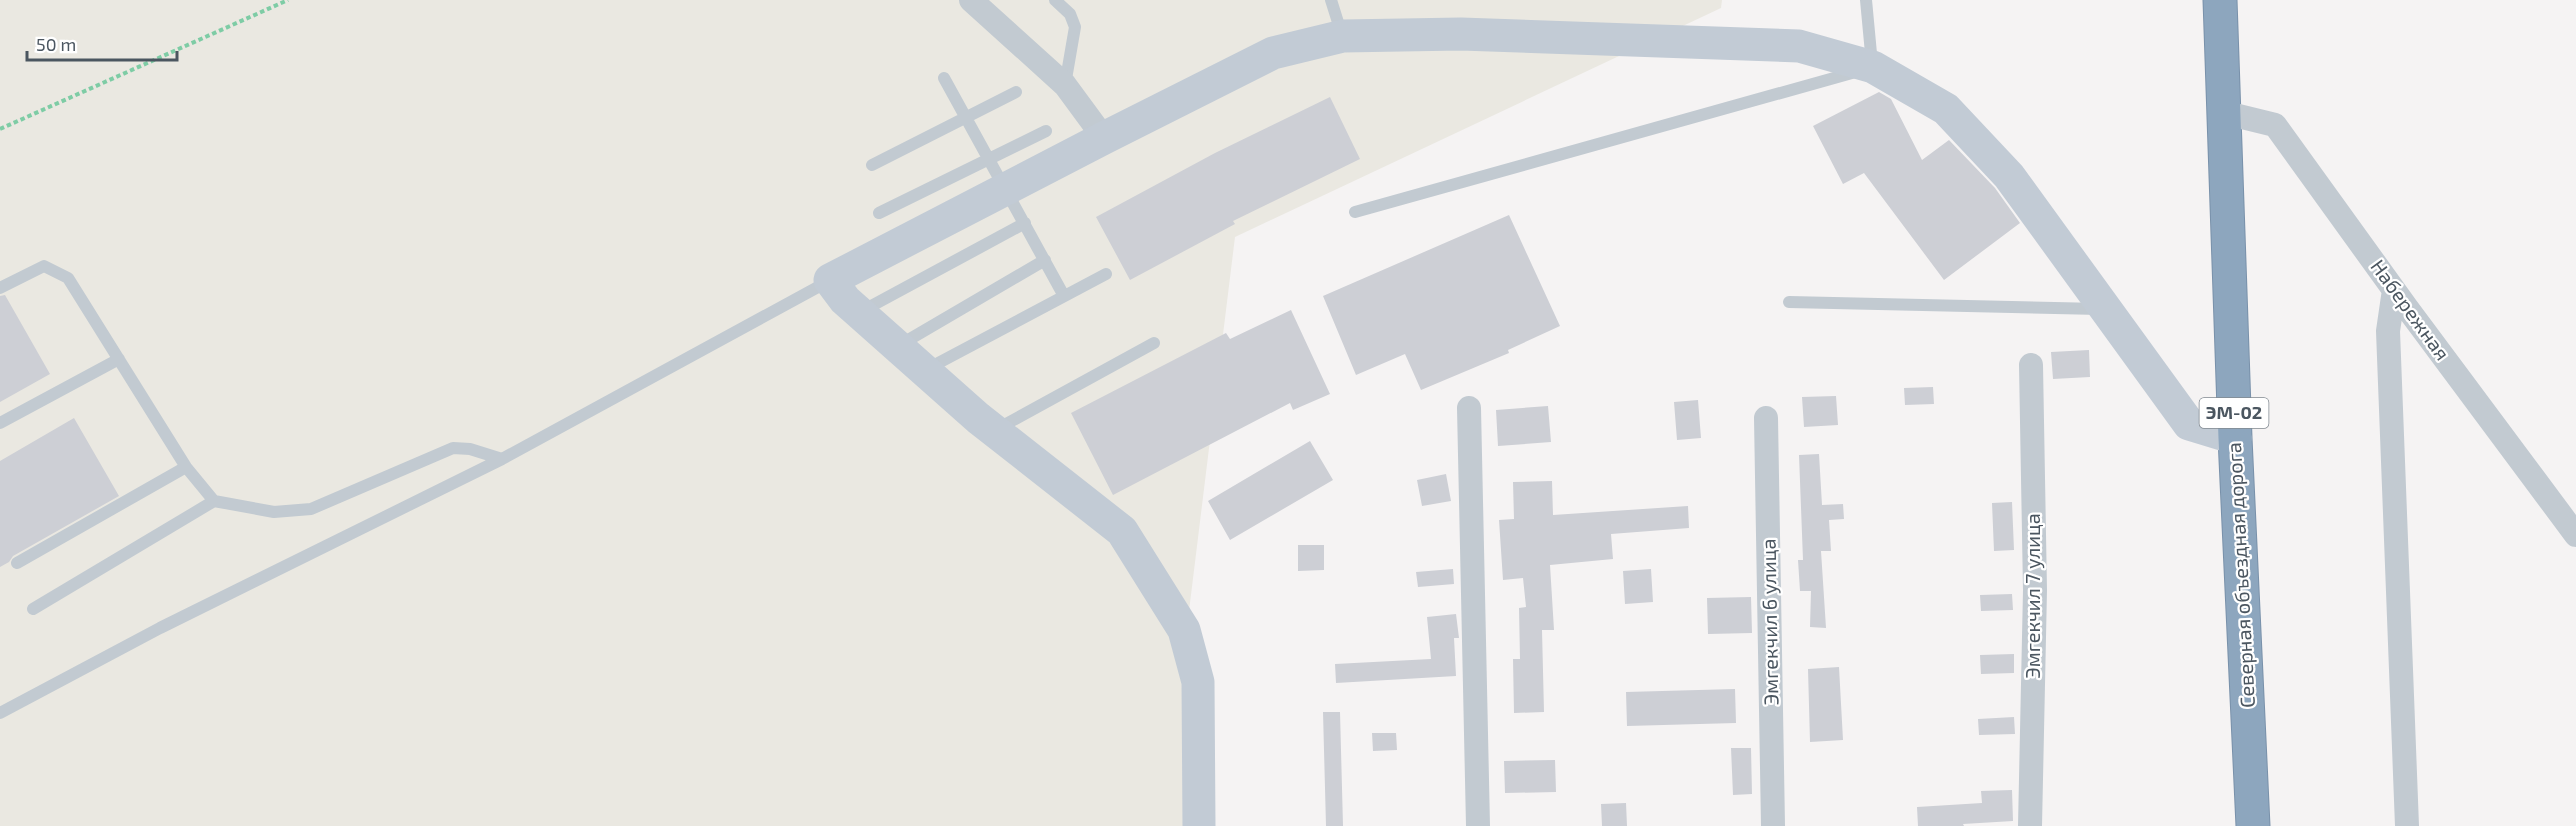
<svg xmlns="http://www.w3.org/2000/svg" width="2576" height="826" viewBox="0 0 2576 826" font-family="'Exo 2',sans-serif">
  <rect width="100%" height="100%" fill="#f5f3f3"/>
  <path fill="#eae8e1" d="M0,0h1722l-1,8 -486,229 -46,374 -4,215h-1185z"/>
  <path fill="#cdcfd5" d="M1879,92l12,7 31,61 27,-20 46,48 25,35 -76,57 -80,-107 -21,11 -30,-58z
    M1330,97l30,62 -127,62 2,3 -105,56 -34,-63 119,-64z
    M1509,215l51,111 -52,24 1,3 -88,37 -16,-36 -49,21 -33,-79z
    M5,295l45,79 -50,28v-106z
    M1291,310l39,84 -37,16 -3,-7 -177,92 -42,-82 155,-80 4,6z
    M2089,350l1,27 -37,2 -2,-27z
    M1933,387l1,17 -29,1 -1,-17z
    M1836,396l2,29 -34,2 -2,-30z
    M1698,400l3,38 -24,2 -3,-38z
    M1548,406l3,36 -53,4 -2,-36z
    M74,418l45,78 -106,60 -4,6 -9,5v-106z
    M1310,441l23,39 -103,60 -22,-39z
    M1819,454l3,51 21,-1 1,15 -15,1 2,31h-10l5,77 -16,-1 1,-36h-11l-2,-31h5l-4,-105z
    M1446,474l5,27 -29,5 -5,-26z
    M1552,481l1,34 135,-9 1,22 -78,6 2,25 -63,6 4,65h-12l2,82 -30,1 -1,-54h7l-1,-51 7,-1 -3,-29 -20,2 -4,-60 15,-1 -1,-37z
    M2012,502l2,48 -20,1 -2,-48z
    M1298,545h26v25l-26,1z
    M1453,569l1,15 -36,3 -2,-15z
    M1651,569l2,33 -28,2 -2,-33z
    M2012,594l1,16 -32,1 -1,-16z
    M1751,597l1,36 -44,1 -1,-36z
    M1456,614l3,24h-5l2,38 -120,7 -1,-19 96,-5 -4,-42z
    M2014,654v19l-33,1 -1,-19z
    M1839,667l4,73 -33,2 -2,-73z
    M1735,689l1,34 -109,3 -1,-34z
    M1323,712h17l3,114h-17z
    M2014,717l1,17 -36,1 -1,-16z
    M1372,733h24l1,17 -24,1z
    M1731,748h20l1,46 -19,1z
    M1555,760l1,32 -51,1 -1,-32z
    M2012,790l1,31 -50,3 1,2h-46l-1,-19 65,-4 -1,-12z
    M1626,803l1,23h-25l-1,-22z"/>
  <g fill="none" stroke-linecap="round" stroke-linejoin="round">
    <defs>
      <path id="highway" d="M2220,0l15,438 18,388"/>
    </defs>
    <use href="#highway" stroke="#7991aa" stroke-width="35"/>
    <path stroke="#7ecca5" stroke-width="4" stroke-dasharray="4.5 3" stroke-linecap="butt" d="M0,129l288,-129"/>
    <path stroke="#c2cad1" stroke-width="12" d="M1055,0l15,14 5,13 -10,58
      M1331,0l11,35
      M1866,0l6,64
      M944,78l120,218
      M872,165l144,-73
      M1355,212l504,-141
      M879,213l167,-82
      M0,288l44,-22 24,12 118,189 28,34
      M1789,302l311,7
      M862,311l163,-88
      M898,346l147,-86
      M927,369l179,-95
      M0,423l119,-64
      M997,429l157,-86
      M17,563l169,-96
      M33,609l181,-108 60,11 37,-3 142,-61 17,1 32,10
      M0,713l160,-85 342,-169 327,-178"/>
    <path stroke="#c2cad1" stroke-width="24" d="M971,0l94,85 39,53
      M2226,113l49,12 132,183 169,227
      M2394,290l-6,41 19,495
      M1469,408l9,418
      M1766,418l7,408
      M2030,826l5,-236 -4,-225"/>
    <path stroke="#c2cbd5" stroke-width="33" d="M1199,826l-1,-144 -14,-52 -62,-99 -144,-113 -133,-118 -15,-20 274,-142 169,-85 70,-17 118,-2 338,12 74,21 73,42 63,67 180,248 46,14"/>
    <use href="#highway" stroke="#8da6be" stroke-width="33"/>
  </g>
  <g text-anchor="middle" stroke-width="4.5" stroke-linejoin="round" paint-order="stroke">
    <rect fill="#fff" stroke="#818990" stroke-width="1.5" x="2199.5" y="398" width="69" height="30" rx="4.5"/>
    <g font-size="18" font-weight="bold" fill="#4b5660">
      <text x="2234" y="419">ЭМ-02</text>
    </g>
    <g font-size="20" fill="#4b5660" stroke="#fff">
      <text transform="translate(2410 310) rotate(54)" y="7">Набережная</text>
      <text transform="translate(2241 575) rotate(-93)" y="7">Северная объездная дорога</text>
      <text transform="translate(2033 596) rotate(-90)" y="7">Эмгекчил 7 улица</text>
      <text transform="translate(1770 622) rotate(-91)" y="7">Эмгекчил 6 улица</text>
    </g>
  </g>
  <path d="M27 51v9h150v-9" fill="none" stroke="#4b5660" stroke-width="3"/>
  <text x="36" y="51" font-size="18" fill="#4b5660" stroke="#ffffff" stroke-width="4.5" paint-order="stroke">50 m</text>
</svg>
